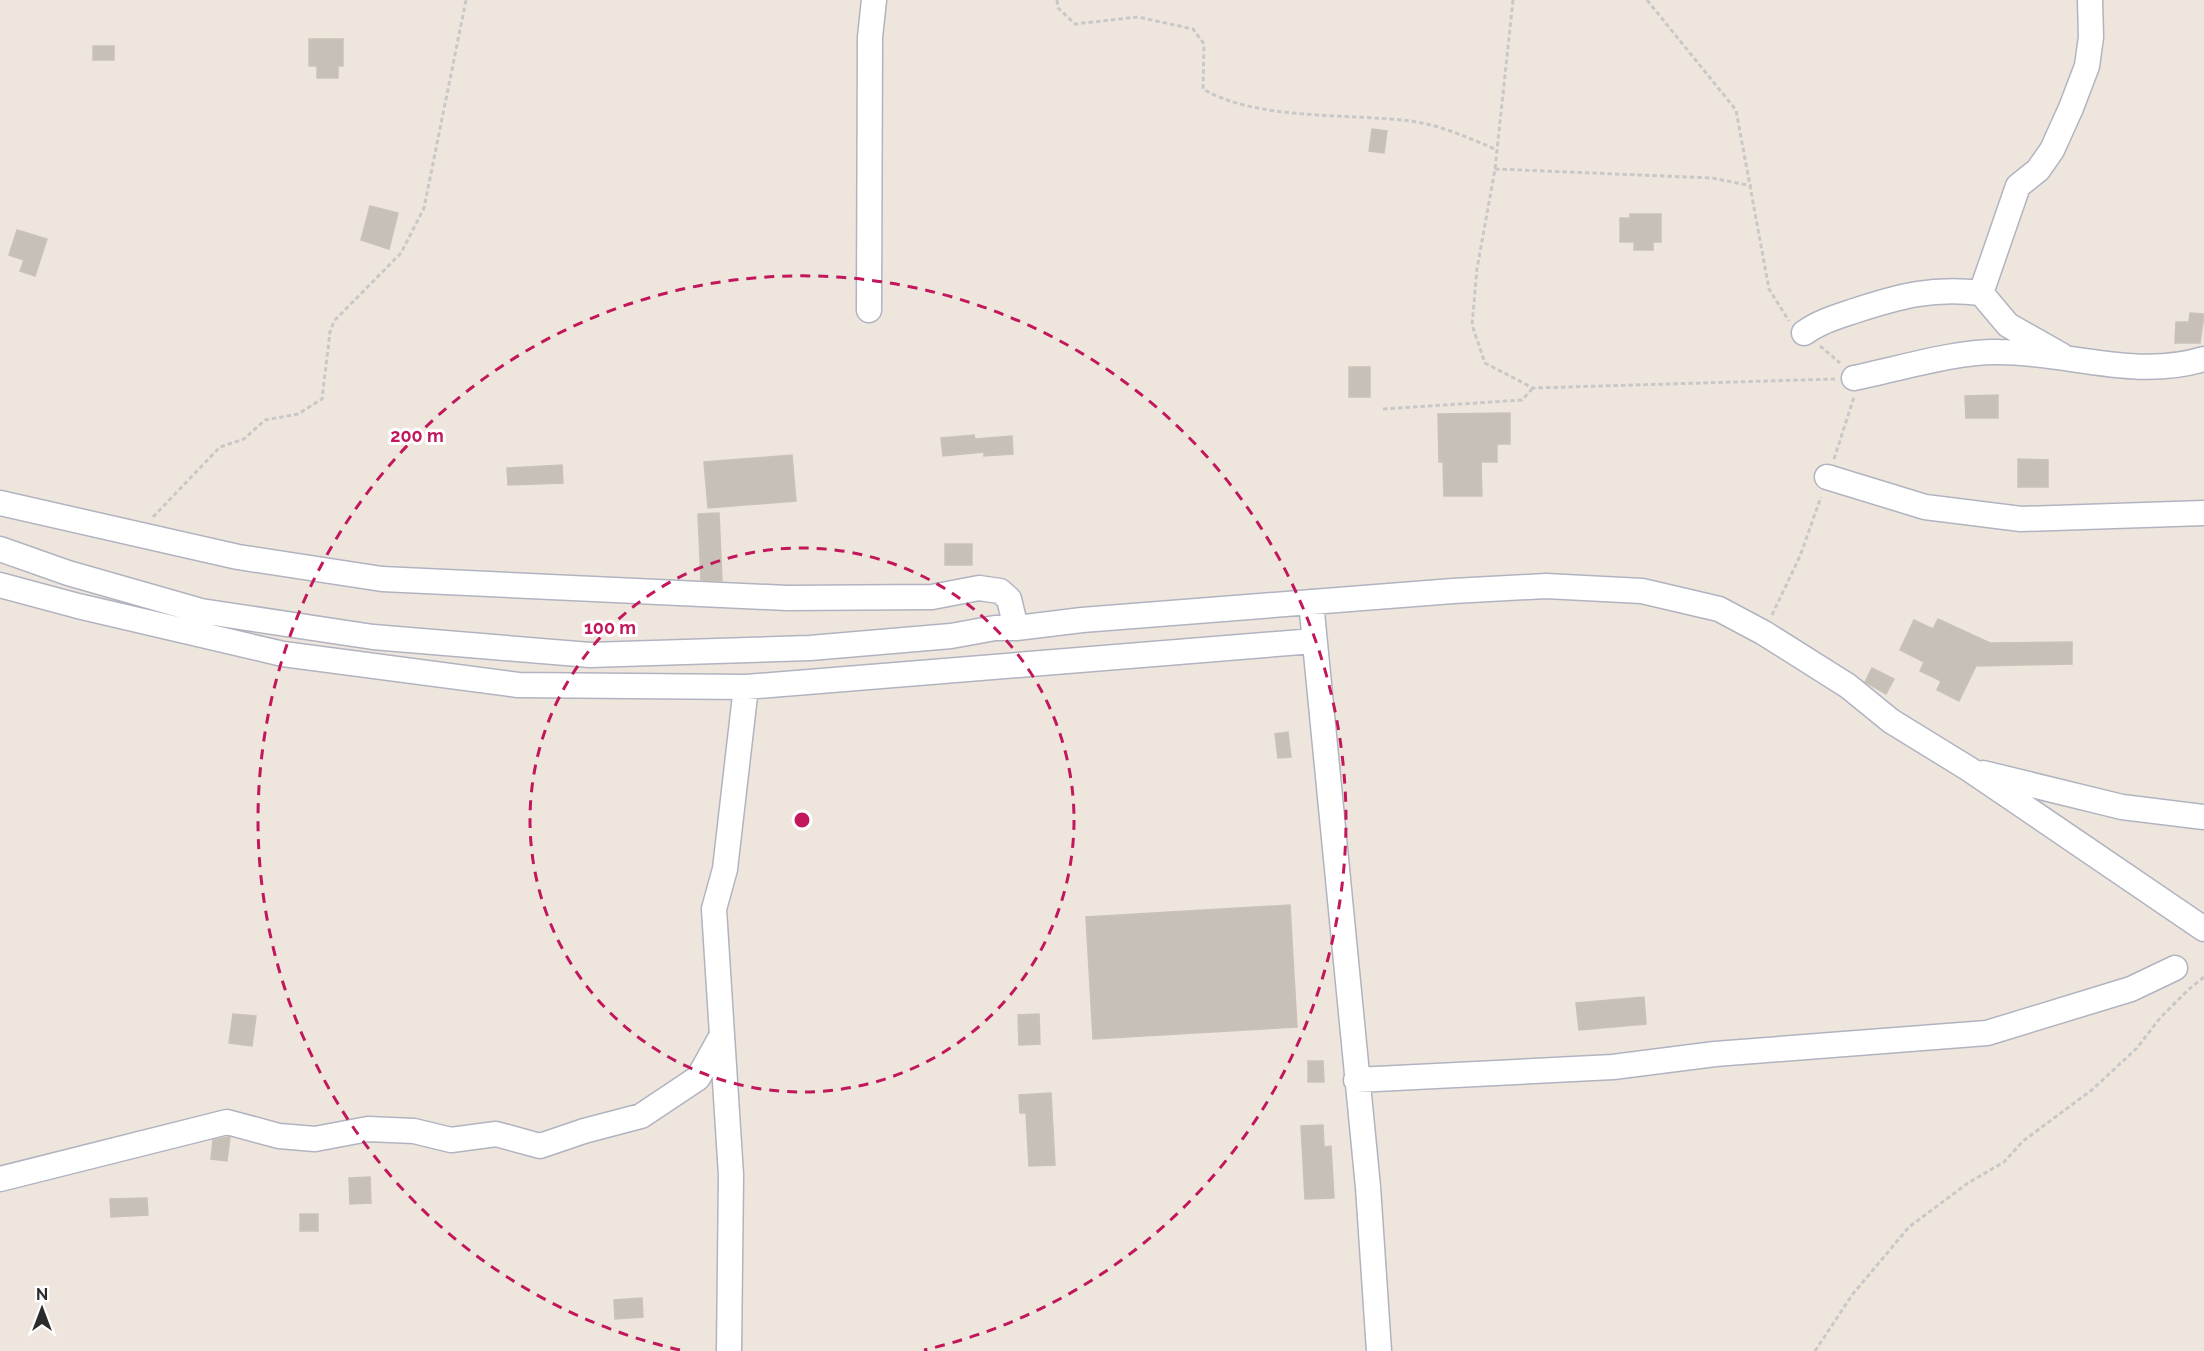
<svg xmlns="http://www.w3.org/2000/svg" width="2204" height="1351" viewBox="0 0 2204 1351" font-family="Raleway,sans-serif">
  <rect width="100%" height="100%" fill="#eee6dd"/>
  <path fill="#c6c0b9" stroke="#c9c2b6" stroke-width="1.5" d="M309,39h34v27h-5v12h-21v-12h-8z
    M93,46h21v14h-21z
    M1372,129l15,2 -3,22 -15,-2z
    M370,206l28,7 -9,36 -28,-9z
    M1630,214h31v28h-8v8h-19v-8h-14v-24h10z
    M17,230l30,9 -12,37 -15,-5 4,-11 -15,-5z
    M2190,313l14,1 -4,29h-25l1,-21h13z
    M1349,367h21v30h-21z
    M1998,395v23h-32l-1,-22z
    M1510,413v31h-13v18h-16l1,34h-38l-1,-34h-4l-1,-48z
    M974,435l1,4 37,-3 1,18 -29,2v-4l-41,4 -2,-18z
    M792,455l4,46 -88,7 -4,-46z
    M2018,459l30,1v27h-30z
    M562,465l1,18 -55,2 -1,-17z
    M719,513l3,68 -21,-1 -3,-66z
    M945,544h27v21h-27z
    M1938,619l52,24 82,-1v22l-96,2 -17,35 -22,-11 4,-9 -21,-10 4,-9 -24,-12 14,-30 19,9z
    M1872,668l22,11 -8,15 -21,-12z
    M1288,732l3,25 -13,1 -3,-24z
    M1290,905l7,122 -204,12 -7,-122z
    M1644,997l2,27 -67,6 -3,-27z
    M233,1014l23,2 -4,30 -23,-3z
    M1039,1014l1,30 -21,1 -1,-30z
    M1308,1061h15l1,21h-16z
    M1051,1093l4,72 -26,1 -3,-53h-6l-1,-18z
    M1323,1125l1,22 7,-1 3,52 -29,1 -4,-73z
    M227,1137h3l-3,24 -16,-2 2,-19z
    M370,1177l1,26 -21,1 -1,-26z
    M147,1198l1,17 -37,2 -1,-18z
    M300,1214h18v17h-18z
    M642,1298l1,19 -28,2 -1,-19z"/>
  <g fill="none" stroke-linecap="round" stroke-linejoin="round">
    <defs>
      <path id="minor" d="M1981,293l37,-107 20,-16 14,-20 19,-42 16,-42 4,-29 -1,-37
        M869,310l1,-273 4,-37
        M1804,333c15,-11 32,-16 50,-22 46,-15 79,-24 127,-18l27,32 53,30
        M1854,378c44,-9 102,-27 145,-26 68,0 137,28 205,7
        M1827,477l98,30 96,12 183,-6
        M0,503l238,54 144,22 405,19 145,-1 47,-9 21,3 9,8 7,29
        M0,549l68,24 133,38 172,26 217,18 220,-7 141,-12 44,-8h21l66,-8 371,-29 93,-5 96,5 77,18 45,24 84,53 43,35 78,48 235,160
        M0,585l78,21 205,48 235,31 228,2 568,-46
        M1311,602l57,585 11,164
        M1983,773l139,34 82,10
        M722,1035l9,140 -2,176
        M1356,1080l257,-13 102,-13 272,-21 144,-44 44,-21
        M0,1179l227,-57 52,14 36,3 53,-10 46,2 37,9 45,-6 44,12 44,-15 57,-15 57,-38 24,-43 -8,-126 11,-40 21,-182"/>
    </defs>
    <use href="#minor" stroke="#b1b3c0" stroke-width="27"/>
    <path stroke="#c8c8c8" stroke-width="3" stroke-dasharray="4.5 3" stroke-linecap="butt" d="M1057,0l1,8 17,16 63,-7 55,12 11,15 -1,45c55,32 145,24 207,32 31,4 59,17 87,29
      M1513,0l-18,169 -18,100 -5,56 13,38 48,25 302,-9
      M1647,0l89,110 33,179 20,32
      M1495,169l217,9 40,8
      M1820,346l20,17
      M1383,409l139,-9 11,-12
      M1834,459l20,-62
      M153,517l67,-70 24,-8 21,-19 33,-6 24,-15 8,-67 4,-11 67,-68 23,-45 42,-208
      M1772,615l28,-59 21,-59
      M1815,1351l37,-56 57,-68 59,-44 36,-21 19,-21 70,-52 44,-41 23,-30 29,-29 15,-12"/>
    <use href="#minor" stroke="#fff" stroke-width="24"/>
  </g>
  <g fill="none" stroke="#c2185b" stroke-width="3" stroke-dasharray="10 8">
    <circle cx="802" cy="820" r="272"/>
    <path d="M680 1350A544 544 0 1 1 924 1350"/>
  </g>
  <circle cx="802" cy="820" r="9" fill="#c2185b" stroke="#fff" stroke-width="3"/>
  <g font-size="18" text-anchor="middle" font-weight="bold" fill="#c2185b" stroke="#fff" stroke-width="6" stroke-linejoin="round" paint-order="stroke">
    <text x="417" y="442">200 m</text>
    <text x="610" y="634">100 m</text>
  </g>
  <g transform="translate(42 1309)" stroke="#ffffff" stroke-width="4.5" paint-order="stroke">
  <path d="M0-4.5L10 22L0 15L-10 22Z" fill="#2b2b2b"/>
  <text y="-9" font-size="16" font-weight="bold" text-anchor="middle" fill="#2b2b2b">N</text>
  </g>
</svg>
